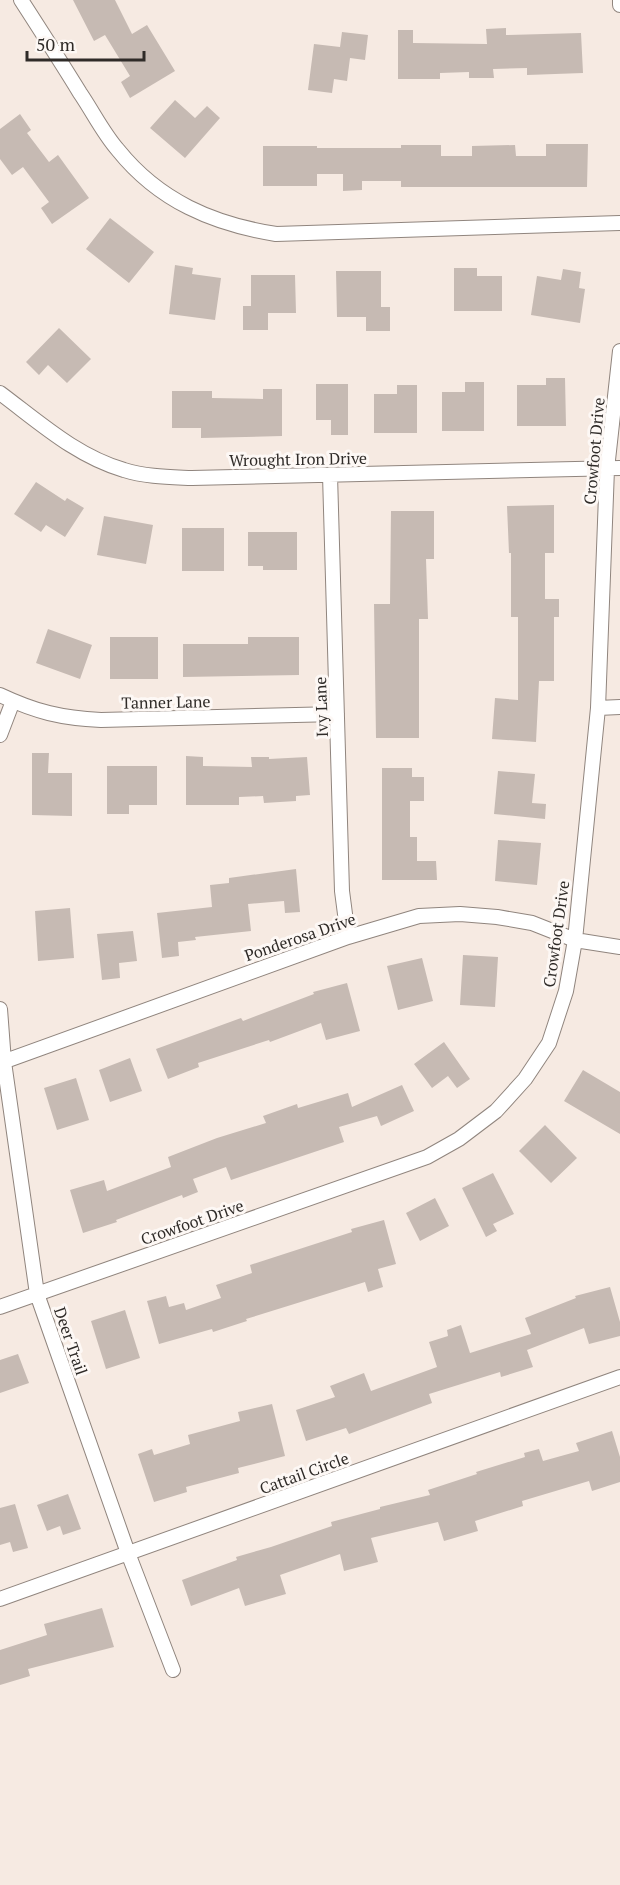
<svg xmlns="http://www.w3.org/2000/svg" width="620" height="1885" viewBox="0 0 620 1885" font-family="'PT Serif',serif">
  <rect width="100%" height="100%" fill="#f6eae2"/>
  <path fill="#c6bab3" d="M73,0h42l17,34 15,-9 28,46 -45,27 -9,-16 9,-6 -25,-41 -11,6z
    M506,28v7l75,-2 2,40 -56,2v-7l-34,1 1,9h-25v-6l-29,1v6h-42v-49h15v13l74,1 -1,-15z
    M342,32l26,3 -3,25 -15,-2 -3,23 -13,-2 -2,14 -24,-3 6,-46 26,3z
    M175,100l20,18 12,-12 13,12 -35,40 -35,-30z
    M20,114l11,16 -4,3 22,29 9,-7 31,43 -37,26 -11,-16 8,-6 -26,-35 -11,8 -12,-16v-30z
    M546,144h42l-1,43h-186v-6h-39v9l-19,1v-17h-26v12h-54v-40h54v2h84v-3h40v11h31v-10l43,-1 1,11h30z
    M110,218l44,34 -25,31 -43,-34z
    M175,265l18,3 -1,6 29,4 -6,42 -46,-6z
    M454,268h23v8h25v35h-48z
    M563,269l18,3 -2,16 6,1 -5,34 -49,-8 6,-39 24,4z
    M336,271h45v36h9v24h-24v-14h-29z
    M251,275h44l1,38h-28v17h-25v-24h8z
    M59,328l32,31 -24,24 -19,-18 -9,10 -13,-13z
    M546,378h19l1,48h-49v-41h29z
    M465,382h19v49h-42v-39h23z
    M316,384h32v51h-17v-15h-15z
    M397,385h20v48h-43v-39h23z
    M263,389h19v47l-81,2v-10h-29v-37h40v7l51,1z
    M36,482l29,19 2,-3 17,10 -19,29 -19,-12 -5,7 -27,-18z
    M554,505v48h-9v46h14v18h-5v64h-15l-3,61 -44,-3 3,-41 23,2v-83h-7v-64h-2l-2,-47z
    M391,511h43v48h-8l2,60h-9v119h-43l-2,-134h16z
    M104,516l49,9 -7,39 -49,-9z
    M182,528h42v43h-42z
    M248,532h49v38h-34v-4h-15z
    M48,629l44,16 -12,34 -44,-16z
    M110,637h48v42h-48z
    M248,637h51v38l-116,2v-33h65z
    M32,753h17l-1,20h24v43l-40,-1z
    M186,756l17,1v9l49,1 -1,-10h18v2l38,-2 3,38 -14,1v5l-32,2 -1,-7 -24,1v8h-53z
    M107,766h50v39h-28v9h-22z
    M382,768h30v9h12v24h-14v36h7v24h19l1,19h-55z
    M498,771l37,3 -3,29 14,1 -1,15 -51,-5z
    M498,840l43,3 -4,42 -42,-4z
    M296,869l4,43 -15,1 -1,-12 -36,3 3,27 -56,6 1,3 -18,2 1,14 -17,2 -5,-45 55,-6 -2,-22 19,-2v-5z
    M70,908l4,50 -36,3 -3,-50z
    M133,931l4,30 -18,2 1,15 -18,2 -5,-46z
    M463,955l35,2 -3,50 -35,-2z
    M422,958l11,43 -35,9 -11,-44z
    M347,983l13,48 -34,9 -5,-17 -51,19 -1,-2 -71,23 1,4 -31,12 -12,-30 85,-31 2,3 71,-27 -1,-2z
    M444,1042l26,37 -13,9 -9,-12 -16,12 -18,-24z
    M130,1058l12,33 -32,11 -11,-32z
    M583,1070l37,22v42l-56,-33z
    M76,1078l13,42 -32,10 -13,-42z
    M402,1085l12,26 -33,15 -4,-10 -38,11 5,15 -113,38 -5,-13 -33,12 5,13 -15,6 -1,-3 -66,25 1,2 -34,11 -13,-43 34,-10 3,11 64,-24 -3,-10 49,-19 49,-15 -3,-7 34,-12 1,4 50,-15 4,14z
    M545,1125l32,33 -26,25 -32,-32z
    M493,1173l21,41 -21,10 4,7 -11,6 -24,-49z
    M435,1198l14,28 -29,15 -14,-28z
    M384,1220l12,44 -18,5 5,18 -15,5 -3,-10 -119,37 1,2 -34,11 -1,-3 -53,15 -12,-43 19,-5 3,11 15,-4 2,7 35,-12 -5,-13 36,-12 -2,-8 102,-33 -1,-3z
    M610,1287l10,35v14l-31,8 -5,-16 -57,22 6,17 -32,10 -1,-5 -71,22 3,9 -83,31 -3,-6 -40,13 -10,-31 39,-13 -5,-11 34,-13 7,18 66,-24 -8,-25 19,-6 -1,-6 14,-5 9,28 61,-19 -6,-16 51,-20 -1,-2z
    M125,1310l15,48 -34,11 -15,-48z
    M18,1354l11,29 -29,10v-33z
    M272,1404l13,52 -47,12 1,5 -53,14 1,5 -33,10 -16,-48 14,-5 2,6 36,-11 -2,-9 52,-14 -2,-9z
    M612,1431l8,26v25l-28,9 -3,-10 -67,20 1,5 -48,15 3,10 -34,10 -6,-19 -67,16 7,24 -34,9 -4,-17 -60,21 6,19 -41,12 -6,-18 -48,18 -9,-26 55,-20 -1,-3 35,-10 61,-21 -1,-4 49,-13v-2l50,-12 -2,-5 49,-16 -1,-2 49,-15 -1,-4 15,-4 4,12 36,-10 -3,-8z
    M68,1494l13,35 -18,6 -3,-9 -13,5 -10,-26z
    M15,1504l13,44 -15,4 -3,-10 -10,3v-37z
    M102,1608l12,39 -86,22 2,7 -30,9v-35l47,-15 -3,-11z"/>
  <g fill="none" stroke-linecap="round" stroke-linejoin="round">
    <defs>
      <path id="street" d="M21,0c20,31 40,62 59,93 13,19 23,40 38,57 41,51 95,74 158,84l344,-11
        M620,0v5
        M0,393c39,29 76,63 124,77 22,7 46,7 68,8l428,-10
        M330,475l12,416 6,46
        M0,695c36,17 61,23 101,25l236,-6
        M598,708l22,-1
        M0,735l13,-34
        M0,1009l4,53 33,232 91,259 45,117
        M0,1063l348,-126 71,-21 41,-2 37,3 35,6 43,17 45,7
        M0,1307l427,-150 32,-18 37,-28 29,-32 24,-36 17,-52 9,-51 23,-232 9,-239 13,-118
        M0,1599l620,-222"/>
    </defs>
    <use href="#street" stroke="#90857e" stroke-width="16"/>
    <use href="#street" stroke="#fff" stroke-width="14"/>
  </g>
  <g text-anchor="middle" stroke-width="6" stroke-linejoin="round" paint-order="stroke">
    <g font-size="16" fill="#2f2b28" stroke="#fdf8f5">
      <text transform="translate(594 451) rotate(-85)" y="6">Crowfoot Drive</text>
      <text transform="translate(298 459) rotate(-1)" y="6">Wrought Iron Drive</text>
      <text transform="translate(166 702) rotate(-1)" y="6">Tanner Lane</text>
      <text transform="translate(321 707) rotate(-92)" y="6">Ivy Lane</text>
      <text transform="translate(556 934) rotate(-82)" y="6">Crowfoot Drive</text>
      <text transform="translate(300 937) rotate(-19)" y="6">Ponderosa Drive</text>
      <text transform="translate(192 1222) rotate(-19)" y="6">Crowfoot Drive</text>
      <text transform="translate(71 1341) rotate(71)" y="6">Deer Trail</text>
      <text transform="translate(304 1473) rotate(-20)" y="6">Cattail Circle</text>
    </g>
  </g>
  <path d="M27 51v9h117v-9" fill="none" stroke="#2f2b28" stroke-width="3"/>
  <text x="36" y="51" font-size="18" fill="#2f2b28" stroke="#fdf8f5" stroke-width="4.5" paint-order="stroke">50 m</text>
</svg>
